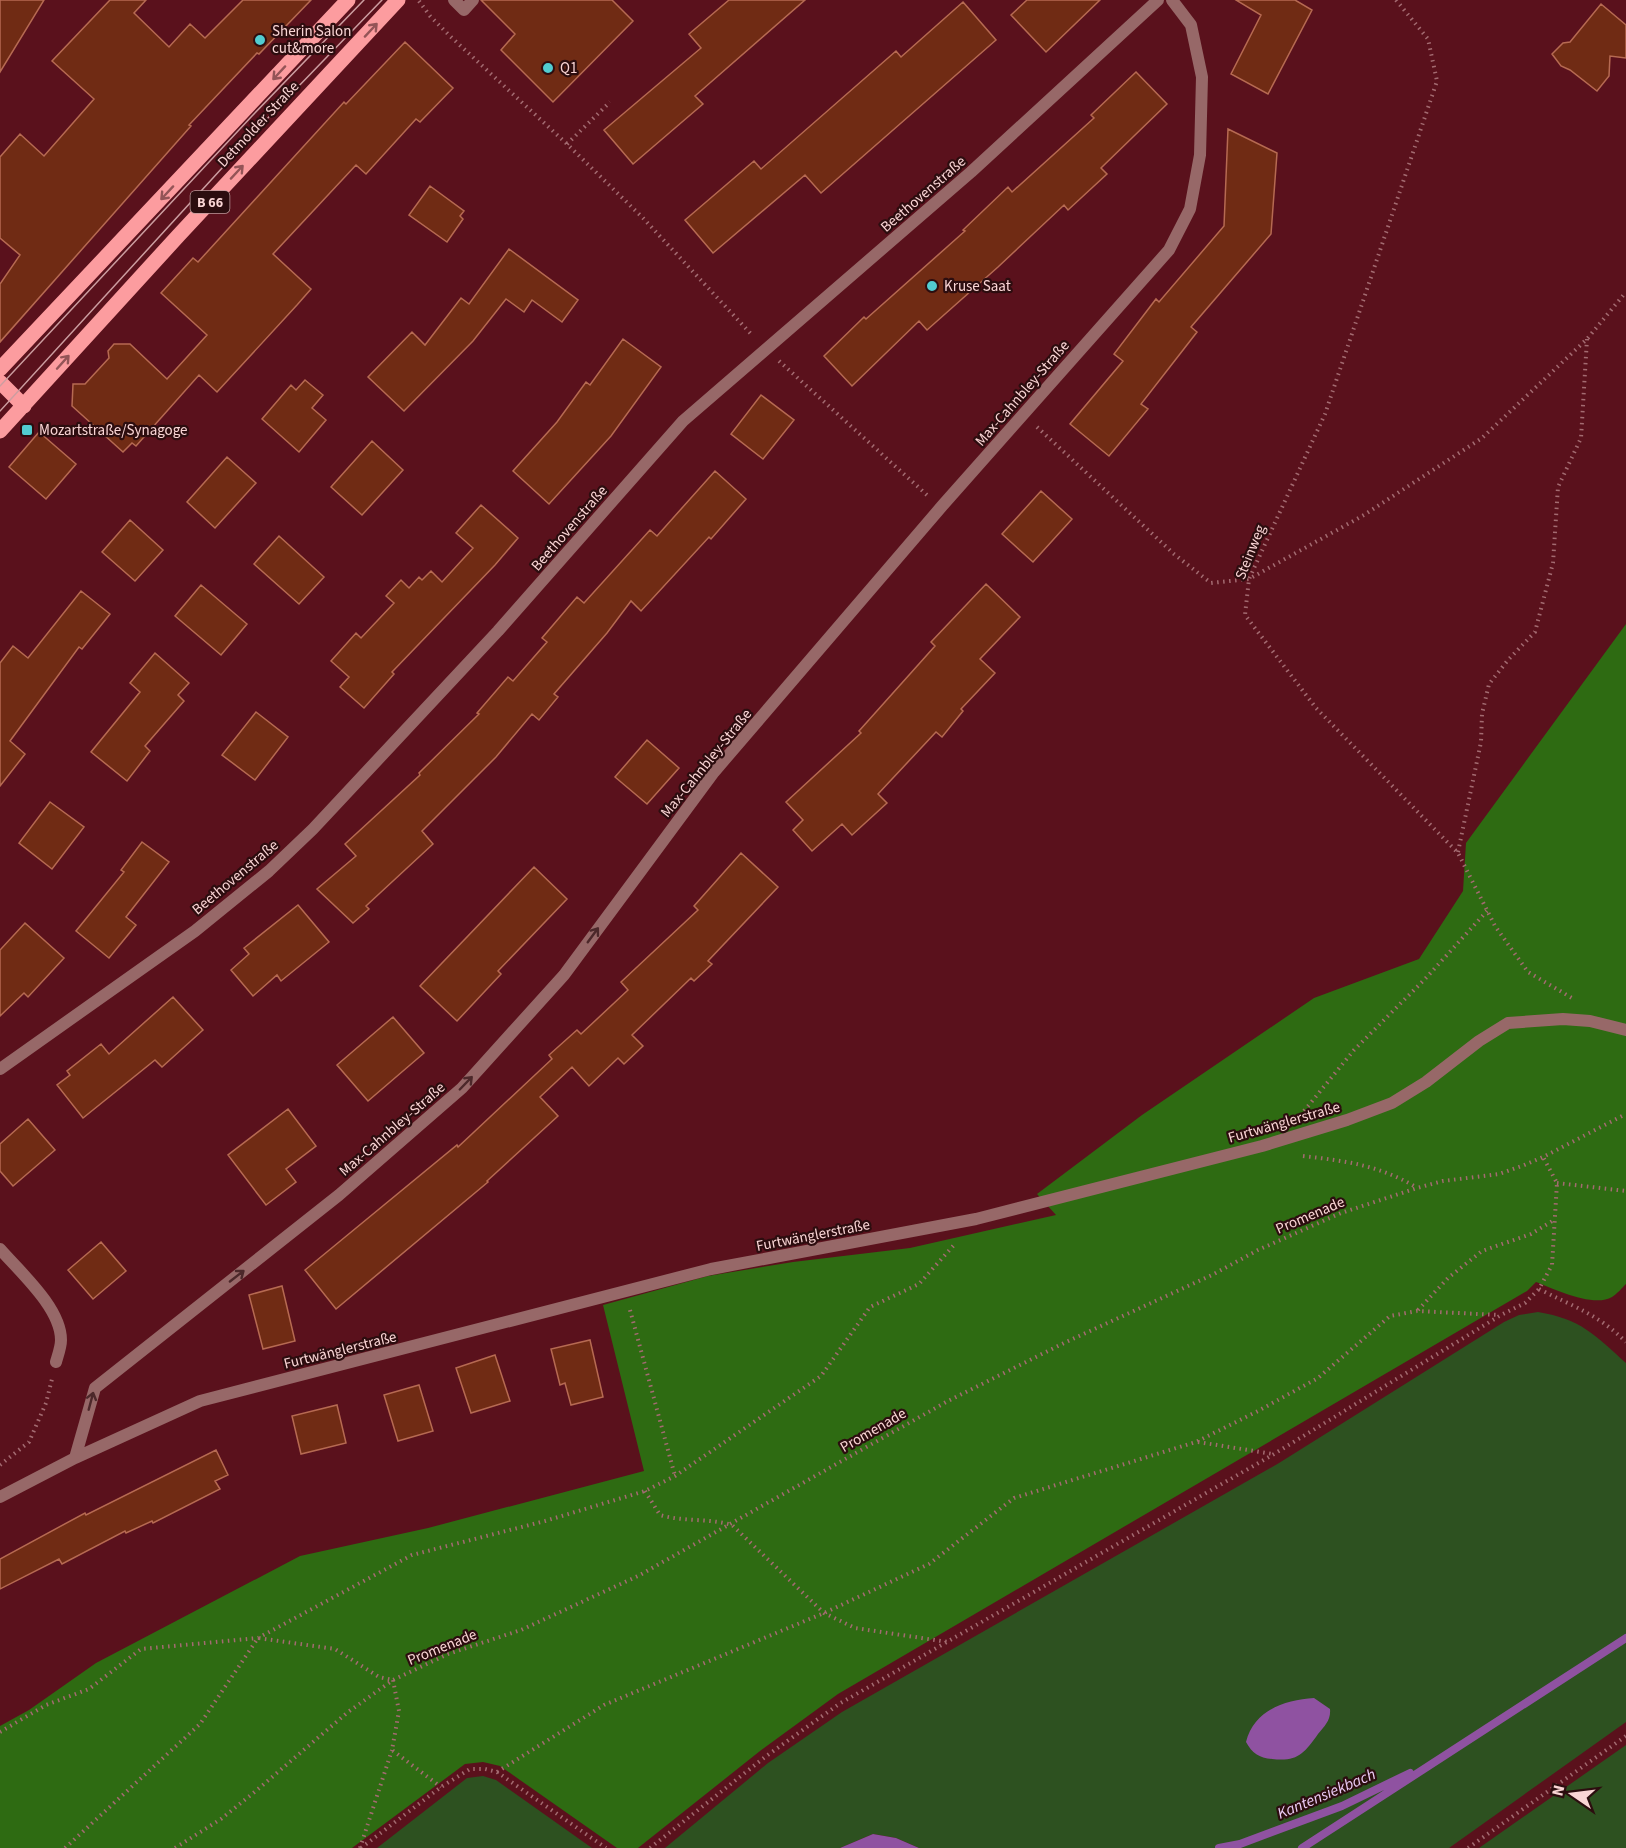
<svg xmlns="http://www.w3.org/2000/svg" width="1626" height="1848" viewBox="0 0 1626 1848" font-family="'Source Sans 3',sans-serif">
  <rect width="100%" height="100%" fill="#5a111c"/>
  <path fill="#2d5120" d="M1538,1312c43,7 57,23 88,51v359l-177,126h-530l-23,-10 -23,-4 -33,14h-175l103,-85 74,-51 437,-249 225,-141 15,-7z
    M1626,1745v103h-147z
    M483,1776l13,4 96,68h-215l90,-70z"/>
  <path fill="#2e6b12" d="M1626,624v660c-4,4 -9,10 -14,13 -18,11 -58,-8 -76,-15l-9,9 -689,403 -78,57 -122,97h-21l-117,-82 -17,-4 -18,2 -113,84h-352v-122l29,-16 67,-47 204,-107 128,-28 216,-57 -41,-166 105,-29 85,-14 117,-14 146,-33 -19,-21 105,-79 172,-117 105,-39 44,-68 3,-48z"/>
  <path fill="#8f52a1" d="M1314,1698l16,11c1,11 -5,17 -12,25 -14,20 -21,28 -46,25 -13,-1 -20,-6 -26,-17 8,-32 39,-42 68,-44z
    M873,1834l23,4 23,10h-79z"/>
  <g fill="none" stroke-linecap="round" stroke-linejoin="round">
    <path stroke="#8f52a1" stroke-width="8" d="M1219,1848l21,-4 102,-38 68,-33
      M1302,1848l324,-210"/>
  </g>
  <path fill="#702b14" stroke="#b66a52" stroke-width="1.5" d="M0,0h44l-44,72z
    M110,0h36l-12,13 35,34 21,-23 15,14 38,-38h68l-52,54 -2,-1 -68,72 2,1 -191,216v-58l20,-29 -20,-17v-81l20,-23 24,22 50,-57 -42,-38z
    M481,0h131l21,21 -80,81 -52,-52 14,-16z
    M729,0h76l-110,96 8,8 -70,60 -29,-34 97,-82 -12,-14z
    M1027,0h73l-54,52 -35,-37z
    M1236,0h59l17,10 -44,84 -37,-20 30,-59z
    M963,2l33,38 -175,153 -16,-18 -92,78 -28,-33 69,-59 7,8 135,-118 5,6z
    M1601,4l25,21v33l-16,-2 -1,20 -12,15 -27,-21 -9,-4 -9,-12 11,-11 7,-1z
    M405,42l48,46 -33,34 -4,-3 -50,55 -10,-9 -83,89 38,35 -14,16 -80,87 -18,-17 -63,71 -4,-3 -9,9 -51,-46 1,-22h12l24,-26 -1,-7 6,-7h16l37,35 40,-44 -46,-42 32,-35 5,4 146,-160 2,2z
    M1136,72l31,32 -66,64 6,6 -39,36 -4,-5 -66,62 -71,63 -8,-9 -67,65 -28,-30 40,-39 2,2 99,-88 -2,-1 45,-43 4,5 82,-74 -3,-3z
    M1228,129l49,24 -6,81 -80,93 6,5 -56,72 7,5 -39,47 -39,-32 53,-63 -9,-7 42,-55 3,3 65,-76z
    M430,186l34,25 -4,5 3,3 -16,23 -38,-27z
    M509,249l69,51 -16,22 -30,-22 -8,12 -18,-13 -33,42 -69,70 -36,-34 44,-45 13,13 36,-47 8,6z
    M623,339l38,28 -50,69 -62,68 -36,-33 44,-49 29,-40 4,3z
    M305,380l18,15 -11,13 14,12 -27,32 -37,-33 29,-34 5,5z
    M761,395l33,25 -31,39 -32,-25z
    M39,432l37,32 -30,35 -37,-32z
    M372,441l31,29 -41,45 -31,-28z
    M227,457l29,26 -41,45 -28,-26z
    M715,471l31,28 -35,40 -2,-2 -68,74 -10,-10 -24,32 -53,61 4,3 -19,23 -7,-6 -36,43 -74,74 11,13 -67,62 3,3 -16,14 -36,-34 39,-33 -11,-12 75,-69 -1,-2 60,-59 -2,-1 31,-36 5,4 34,-39 -5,-4 35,-41 7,6 66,-73 7,6z
    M1041,491l31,28 -39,43 -31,-28z
    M481,505l37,33 -23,27 -103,107 2,2 -30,34 -24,-21 9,-10 -18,-16 25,-28 5,5 33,-35 -8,-7 15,-16 8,8 10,-11 3,3 9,-9 11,11 31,-34 -17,-15z
    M130,520l33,30 -28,31 -33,-29z
    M279,536l45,41 -25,27 -45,-40z
    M986,584l34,33 -40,42 15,14 -34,36 2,2 -21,26 -6,-5 -58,62 9,9 -35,32 -10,-11 -30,27 -19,-21 10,-10 -17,-18 75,-69 -2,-2 76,-85 -4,-4z
    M201,585l46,39 -26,31 -46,-39z
    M81,591l29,23 -28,35 -3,-2 -69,94 15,13 -25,32v-123l13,-17 15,12z
    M155,653l34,30 -11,12 6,6 -39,45 5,5 -23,30 -36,-29 49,-60 -10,-9z
    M256,712l32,25 -33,43 -33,-25z
    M647,740l32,28 -32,36 -32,-27z
    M50,802l34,25 -32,42 -33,-26z
    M142,842l27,20 -43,55 10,8 -27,33 -33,-27 48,-59 -3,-2z
    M741,853l37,34 -70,74 4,3 -18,17 -3,-3 -59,57 11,11 -19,18 -6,-6 -29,28 -17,-19 -32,30 18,19 -71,65 1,1 -152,127 -31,-39 152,-125 1,2 94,-88 -3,-4 28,-25 4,4 47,-44 -7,-8 77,-72 -4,-4z
    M534,867l33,32 -69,72 3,3 -44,47 -37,-35z
    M298,905l31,37 -48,39 -4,-6 -24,21 -22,-26 18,-16 -5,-6z
    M25,923l39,35 -36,39 -4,-4 -24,23v-66z
    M173,997l30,33 -41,37 -7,-7 -72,58 -26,-33 13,-10 -3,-4 34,-27 8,10z
    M393,1017l31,36 -56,48 -31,-36z
    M288,1109l28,37 -30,23 10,13 -30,23 -38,-50z
    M28,1119l27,31 -42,36 -13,-15v-27z
    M101,1242l25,29 -33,28 -25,-29z
    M282,1286l13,55 -32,8 -14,-54z
    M590,1340l13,57 -32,8 -6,-22 -5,2 -9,-36z
    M495,1355l15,46 -39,12 -15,-45z
    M419,1385l14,46 -35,10 -14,-46z
    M337,1405l9,38 -45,11 -9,-38z
    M216,1450l12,25 -13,6 5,8 -67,34 -1,-2 -26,12 -1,-2 -63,33 -3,-5 -59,30v-30l85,-46 1,2z"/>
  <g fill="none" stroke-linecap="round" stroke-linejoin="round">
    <path stroke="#a36b71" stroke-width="4" stroke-dasharray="1.5 4.5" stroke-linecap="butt" d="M1396,0l32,39 9,42 -112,333 -76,165 -4,36 71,93 142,145 37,73 33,46 44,26
      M419,1l11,15 21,21 116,107 76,74 109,117
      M567,144l43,-42
      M779,361l148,134
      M1037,427l137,127 37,29 38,-4 115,-64 118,-77 105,-99 39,-47
      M1458,852l23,-110 1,-28 7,-30 19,-24 27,-28 18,-69 5,-76 23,-49 6,-99
      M1304,1111l50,-61 71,-71 62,-68
      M1303,1156c43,5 75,9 113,31
      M1557,1183l69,8
      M1539,1289c33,17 59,25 87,53
      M630,1310l45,166
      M1418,1310l30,-32 34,-27 49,-17 23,-14
      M1198,1442l75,12
      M0,1465l29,-23 17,-39 6,-24
      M645,1491l15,24c24,7 48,3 72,10l92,88 31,15 93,14
      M393,1680l6,31 -7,39 49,37
      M0,1732l46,-27 43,-16 52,-40 117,-11 154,-83 133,-34 100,-30 30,-15 146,-100 49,-69 49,-23 35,-39
      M497,1772l107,-67 220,-92 105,-49 85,-66 182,-56 62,-31 60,-33 72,-62 27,-5 82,4
      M65,1848l135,-124 58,-86 77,11 44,28 14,3
      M175,1848l46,-29 36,-29 91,-78 45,-32 55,-26 73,-24 117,-54 310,-175 116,-58 148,-68 46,-25 83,-37 76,-25 26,-7 56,-7 23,-8 21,-9 83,-43
      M360,1848l32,-98
      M361,1848l80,-61 29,-18h15l12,3 109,76
      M650,1848l115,-91 74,-53 435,-250 227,-139 24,-12 14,-14 13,-24 5,-82 -14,-26
      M1468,1848l158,-112"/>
    <path stroke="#976868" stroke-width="12" d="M454,0l10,10 9,-10
      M0,1249c20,23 61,59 61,91 0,7 -3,15 -5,22"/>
    <path stroke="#976868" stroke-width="12" d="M0,1069l195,-138 74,-60 44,-42 185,-198 185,-210 288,-249 187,-172
      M75,1458l20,-70 244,-193 123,-107 102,-113 150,-203 228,-266 227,-256 21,-41 10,-54 2,-78 -11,-52 -19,-25
      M0,1497l75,-39 125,-57 511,-132 265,-50 286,-73 85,-26 45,-17 34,-21 53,-41 29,-18 55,-4 27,2 36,9"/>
    <path stroke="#fc9c9f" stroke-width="15" d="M0,369l348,-369
      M0,382l24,24
      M0,431l178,-195 220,-236"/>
    <path stroke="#cc9da0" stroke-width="1.5" d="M0,386l252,-270 112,-116
      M0,411l265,-290 117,-121"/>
  </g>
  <defs><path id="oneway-shaft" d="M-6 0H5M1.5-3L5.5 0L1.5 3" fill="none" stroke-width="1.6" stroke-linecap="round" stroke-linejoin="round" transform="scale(1.5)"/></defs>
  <g stroke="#945457">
    <use href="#oneway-shaft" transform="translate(371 30) rotate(-47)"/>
    <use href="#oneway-shaft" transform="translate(279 73) rotate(133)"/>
    <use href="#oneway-shaft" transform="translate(237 172) rotate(-47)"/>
    <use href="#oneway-shaft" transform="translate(167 193) rotate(133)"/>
    <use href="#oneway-shaft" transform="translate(63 362) rotate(-48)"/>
  </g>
  <g stroke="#4c282a">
    <use href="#oneway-shaft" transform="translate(593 935) rotate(-54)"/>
    <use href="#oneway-shaft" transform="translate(466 1083) rotate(-46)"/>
    <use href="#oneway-shaft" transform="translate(237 1276) rotate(-38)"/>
    <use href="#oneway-shaft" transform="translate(91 1401) rotate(-75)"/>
  </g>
  <g fill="#52ccd0" stroke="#2c0d0f" stroke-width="2">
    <circle cx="260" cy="40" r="6"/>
    <circle cx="548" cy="68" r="6"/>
    <circle cx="932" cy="286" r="6"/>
    <rect x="21" y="424" width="12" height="12" rx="3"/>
  </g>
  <g text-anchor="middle" stroke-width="4.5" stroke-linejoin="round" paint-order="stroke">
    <rect fill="#2c0d0f" stroke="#bc999a" stroke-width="1.5" x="190.5" y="191" width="39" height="22" rx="4.5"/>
    <g font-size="14" font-weight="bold" fill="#fad5d5">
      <text x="210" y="207">B 66</text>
    </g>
    <g font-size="15" fill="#fad5d5" stroke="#2c0d0f" text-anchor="start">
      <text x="272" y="36">Sherin Salon<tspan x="272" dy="17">cut&amp;more</tspan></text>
      <text x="560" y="73">Q1</text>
      <text x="944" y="291">Kruse Saat</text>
      <text x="39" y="435">Mozartstraße/Synagoge</text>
    </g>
    <g font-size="15" fill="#fad5d5" stroke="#2c0d0f">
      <text transform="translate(258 124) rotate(-47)" y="5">Detmolder Straße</text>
      <text transform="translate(923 194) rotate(-41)" y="5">Beethovenstraße</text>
      <text transform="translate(1022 393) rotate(-49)" y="5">Max-Cahnbley-Straße</text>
      <text transform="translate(569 528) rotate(-49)" y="5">Beethovenstraße</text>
      <text transform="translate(1250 552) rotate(-68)" y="5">Steinweg</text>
      <text transform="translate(706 763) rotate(-51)" y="5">Max-Cahnbley-Straße</text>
      <text transform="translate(235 877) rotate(-40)" y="5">Beethovenstraße</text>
      <text transform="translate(1284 1122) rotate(-16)" y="5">Furtwänglerstraße</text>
      <text transform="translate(392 1129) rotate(-41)" y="5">Max-Cahnbley-Straße</text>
      <text transform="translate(1310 1215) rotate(-23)" y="5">Promenade</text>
      <text transform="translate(813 1235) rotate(-11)" y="5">Furtwänglerstraße</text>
      <text transform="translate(340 1350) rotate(-14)" y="5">Furtwänglerstraße</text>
      <text transform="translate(873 1430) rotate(-30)" y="5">Promenade</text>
      <text transform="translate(442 1647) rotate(-22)" y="5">Promenade</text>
    </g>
    <g font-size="16" font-style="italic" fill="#ecccf6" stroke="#2c0d0f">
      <text transform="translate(1326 1793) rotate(-23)" y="6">Kantensiekbach</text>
    </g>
  </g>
  <g transform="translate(1572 1794) rotate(284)" stroke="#2c0d0f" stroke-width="4.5" paint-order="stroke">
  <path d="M0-4.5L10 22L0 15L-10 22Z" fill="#fad5d5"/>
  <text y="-9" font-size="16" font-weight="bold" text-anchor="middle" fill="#fad5d5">N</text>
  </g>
</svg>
